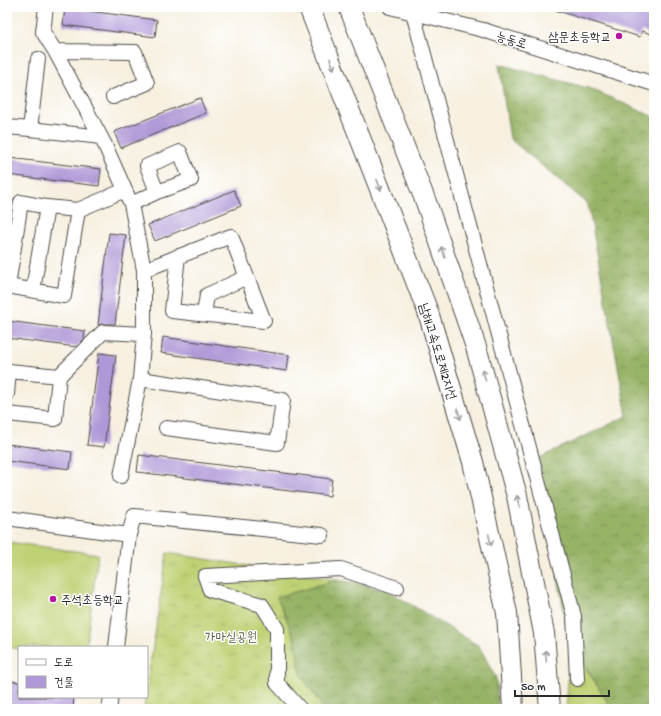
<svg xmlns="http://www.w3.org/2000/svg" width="661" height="716" viewBox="0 0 661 716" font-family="'Gochi Hand','Poor Story',sans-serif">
  <defs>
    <pattern id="grass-tufts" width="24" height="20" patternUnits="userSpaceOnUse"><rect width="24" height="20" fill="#bfd174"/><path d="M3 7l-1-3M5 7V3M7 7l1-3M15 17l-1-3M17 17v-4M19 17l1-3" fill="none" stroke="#a4b465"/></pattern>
    <pattern id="forest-crowns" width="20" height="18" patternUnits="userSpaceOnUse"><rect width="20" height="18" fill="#97b366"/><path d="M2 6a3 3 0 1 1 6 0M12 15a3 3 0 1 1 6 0" fill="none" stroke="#7b9254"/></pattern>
  </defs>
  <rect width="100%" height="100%" fill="#fff"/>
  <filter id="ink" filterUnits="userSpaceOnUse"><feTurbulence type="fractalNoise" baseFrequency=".025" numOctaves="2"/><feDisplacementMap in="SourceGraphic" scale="8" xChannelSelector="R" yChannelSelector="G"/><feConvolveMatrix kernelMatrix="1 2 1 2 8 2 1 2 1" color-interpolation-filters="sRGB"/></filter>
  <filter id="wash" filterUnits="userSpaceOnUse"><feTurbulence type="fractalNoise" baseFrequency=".012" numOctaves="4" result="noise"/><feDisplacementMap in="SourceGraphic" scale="16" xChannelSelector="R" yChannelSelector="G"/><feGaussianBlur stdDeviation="0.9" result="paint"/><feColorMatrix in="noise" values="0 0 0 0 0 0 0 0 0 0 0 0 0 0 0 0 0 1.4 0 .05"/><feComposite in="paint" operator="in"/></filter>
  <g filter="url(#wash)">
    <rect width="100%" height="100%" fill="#f7f0e0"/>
    <path fill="url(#grass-tufts)" stroke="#757e50" d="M167,553l204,32 -18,124h-209l1,-12h2v-11z
      M571,644l41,65h-46z"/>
    <path fill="url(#forest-crowns)" stroke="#616f48" d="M499,64l92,25 63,28v592h-42l-41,-65 -6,-24 -26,-162 88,-42 -39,-212 -78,-65z
      M333,581l54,9 92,56 17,32 2,31h-174l-23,-34 -7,-38 -17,-40z"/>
    <path fill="#bfd174" stroke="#757e50" d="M7,542l91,12 -12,93h-67v2l-12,-2z"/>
    <g id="blocks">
      <path fill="#af98d7" d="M552,7h102v28l-12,-4 -2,6 -88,-28z
        M65,8l92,12 -2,17 -92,-12z
        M200,98l6,15 -85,35 -7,-16z
        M9,158l92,11 -2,17 -92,-11z
        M234,190l7,16 -86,35 -7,-16z
        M109,233l17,2 -11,89h-12l-4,1h-1z
        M7,321l78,10 -1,8 -8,8 -69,-9z
        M163,337l126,18 -2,16 -126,-18z
        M99,353l17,2 -12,92 -17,-2z
        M7,444l65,8 -2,17 -63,-8z
        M139,455l193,24 -2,17 -193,-24z
        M7,681l12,1v15h55l-1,12h-20l-46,-6z"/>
    </g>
  </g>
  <g filter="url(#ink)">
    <use href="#blocks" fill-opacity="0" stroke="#4a4946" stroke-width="1"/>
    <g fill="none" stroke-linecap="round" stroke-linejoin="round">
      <defs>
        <path id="minor" d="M46,7l-3,25 12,19 50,94 20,45 6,14 13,66v64l-4,45 -19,97
          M390,7l93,23 171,54
          M413,13l161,603 3,63
          M55,51l80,1 12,31 -34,14
          M38,59l-8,70 71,8
          M7,127l23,2
          M131,204l26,-12 34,-12 -11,-28 -33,14 10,26
          M47,207l31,3 47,-20
          M144,270l87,-34 33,85 -92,-10 6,-55
          M33,290l14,-83 -26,-5 -13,84 56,10 14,-86
          M204,314l3,-19 40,-18
          M59,376l44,-44 41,2
          M140,379l143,21 -6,43 -111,-15
          M7,394l2,-23 50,5 -4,43 -48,-5
          M7,518l122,17 -13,112
          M129,535l5,-19 188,19
          M109,709l2,-12
          M300,709l-23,-26v-54l-15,-24 -52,-15 -5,-14 136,-7 56,19"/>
        <path id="highway" d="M309,7l119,305 45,150 34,151 6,96
          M349,7l77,195 50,145 41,149 27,137 6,76"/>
      </defs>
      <use href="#minor" stroke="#4a4946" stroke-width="16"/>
      <use href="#highway" stroke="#4a4946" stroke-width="22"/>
      <use href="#minor" stroke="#fff" stroke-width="14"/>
      <use href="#highway" stroke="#fff" stroke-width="20"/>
    </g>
    <defs><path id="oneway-shaft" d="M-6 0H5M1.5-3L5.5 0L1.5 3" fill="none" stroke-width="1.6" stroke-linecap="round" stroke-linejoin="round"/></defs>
    <g stroke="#a0a0a0">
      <use href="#oneway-shaft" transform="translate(332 64) rotate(69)"/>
      <use href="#oneway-shaft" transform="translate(379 185) rotate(69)"/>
      <use href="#oneway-shaft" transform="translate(443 252) rotate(-109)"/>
      <use href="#oneway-shaft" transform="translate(484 375) rotate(-105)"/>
      <use href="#oneway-shaft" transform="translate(459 414) rotate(73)"/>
      <use href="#oneway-shaft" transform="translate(518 501) rotate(-102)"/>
      <use href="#oneway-shaft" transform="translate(490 540) rotate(77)"/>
      <use href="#oneway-shaft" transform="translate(546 656) rotate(-94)"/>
    </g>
  </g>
  <g fill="#b5179e" stroke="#fff" stroke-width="1.5">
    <circle cx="619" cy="36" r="4"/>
    <circle cx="53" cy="599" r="4"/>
  </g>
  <g text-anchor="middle" stroke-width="3" stroke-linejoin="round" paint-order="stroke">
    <g font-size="13" fill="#2b2b2b" stroke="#fff" text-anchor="end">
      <text x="611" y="41">삼문초등학교</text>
      <text x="61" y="604" text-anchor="start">주석초등학교</text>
    </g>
    <g font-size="13" fill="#2b2b2b" stroke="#fff">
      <text transform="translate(512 39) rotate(18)" y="5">능동로</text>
      <text transform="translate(439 351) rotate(73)" y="5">남해고속도로제2지선</text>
    </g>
    <g font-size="13" fill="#575d41" stroke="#fff">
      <text x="231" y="641">가마실공원</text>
    </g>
  </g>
  <rect width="661" height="716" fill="none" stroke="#fff" stroke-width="24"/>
  <rect x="18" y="646" width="130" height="52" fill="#ffffff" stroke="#aaaaaa"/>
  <rect x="26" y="659" width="20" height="6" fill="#ffffff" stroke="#aaaaaa"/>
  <text x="54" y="666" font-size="12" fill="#2b2b2b">도로</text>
  <rect x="26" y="676" width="20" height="12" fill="#af98d7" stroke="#aaaaaa"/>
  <text x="54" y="686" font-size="12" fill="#2b2b2b">건물</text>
  <path d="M515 690v6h94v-6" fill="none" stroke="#2b2b2b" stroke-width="2"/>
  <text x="521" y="690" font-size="12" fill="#2b2b2b" stroke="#ffffff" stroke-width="3" paint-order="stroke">50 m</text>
</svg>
